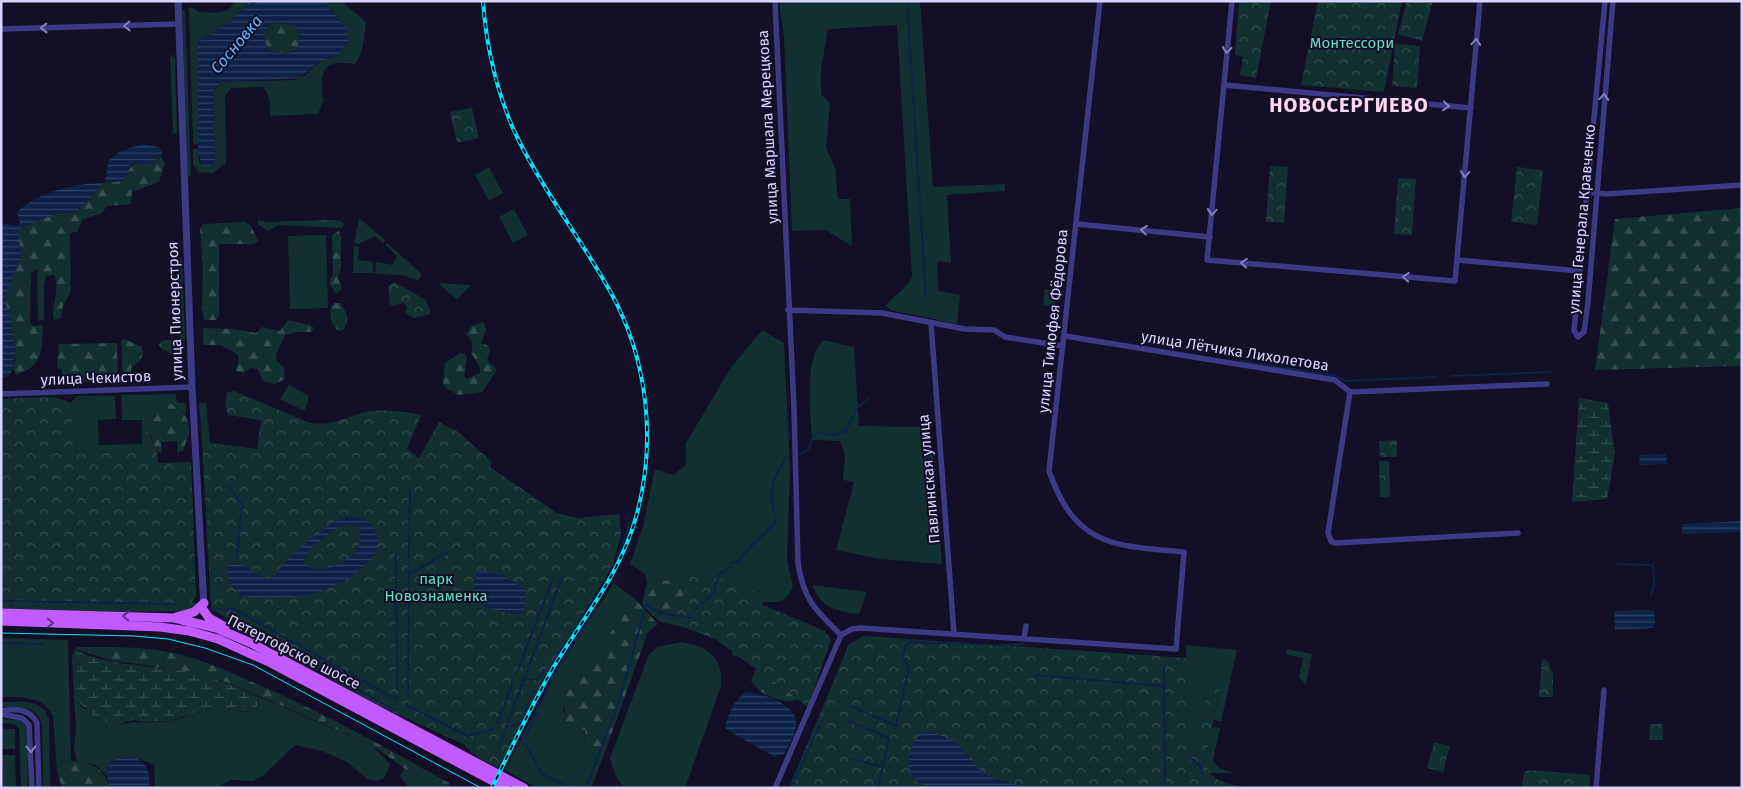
<svg xmlns="http://www.w3.org/2000/svg" width="1743" height="789" viewBox="0 0 1743 789" font-family="'Fira Sans',sans-serif">
  <defs>
    <pattern id="forest-firs" width="22" height="20" patternUnits="userSpaceOnUse" patternTransform="scale(1.25)"><rect width="22" height="20" fill="#12302f"/><path d="M5 1l3.5 6h-7zM16 11l3.5 6h-7z" fill="#344d4e"/></pattern>
    <pattern id="wetland-marsh" width="20" height="14" patternUnits="userSpaceOnUse" patternTransform="scale(1.25)"><rect width="20" height="14" fill="#12302f"/><path d="M1 5h8M5 5V1M11 12h8M15 12V8" fill="none" stroke="#344d4e"/></pattern>
    <pattern id="park-crowns" width="20" height="18" patternUnits="userSpaceOnUse" patternTransform="scale(1.25)"><rect width="20" height="18" fill="#12302f"/><path d="M2 6a3 3 0 1 1 6 0M12 15a3 3 0 1 1 6 0" fill="none" stroke="#344d4e"/></pattern>
    <pattern id="water-rules" width="6" height="5" patternUnits="userSpaceOnUse" patternTransform="scale(1.25)"><rect width="6" height="5" fill="#0c2248"/><path d="M0 2.5h6" fill="none" stroke="#2f4163"/></pattern>
  </defs>
  <rect width="100%" height="100%" fill="#130f26"/>
  <path fill="#12302f" d="M234,1h12l1,4 -16,17 -33,20v102h-5l-4,-137 5,1 4,4c12,0 32,4 36,-11z
    M323,1h18l25,21c-2,14 -2,31 -11,42 -18,-2 -33,-3 -33,19 0,6 -1,11 2,16l-6,15 -48,2c0,-10 1,-22 -8,-29l-30,1 -7,7 1,68 -13,10 -15,-1 -5,-8v-15h5l1,12 3,5h8l5,-3 -2,-71 8,-10 73,-2 10,-4 16,-15 17,-5 -4,-45z
    M779,1h141l13,186 72,-3v7l-58,4 4,68 -11,-2 -3,2 1,28 22,4 -3,29 -67,-14 -4,-5 23,-22 3,-7 -15,-251 -69,4 -7,41v24l9,10 -4,44 9,19 3,32h12l2,47 -27,-16 -33,1 -8,-194z
    M182,10h3l6,166h-3z
    M170,54l5,4 2,75h-4z
    M489,167l14,26 -14,8 -14,-26z
    M514,209l14,26 -15,8 -14,-26z
    M359,218l26,22 -2,3 -8,-7 -16,8 -5,-1z
    M326,235l2,73 -38,1 -2,-73z
    M387,243l35,31 -3,7 -16,-6 -28,-1 1,-12 17,3 4,-9 -11,-11z
    M354,246l5,1 -1,13 15,2v11h-20z
    M178,256l4,5 3,80h-5z
    M438,283l33,2 -14,15z
    M762,330l22,13 6,126 -3,90 6,28c-8,15 -11,16 -29,15l-11,12 -55,-18 -25,-16 -26,2 -2,-8 -15,-10 13,-38 12,-57 18,6 13,-10v-22l44,-74z
    M823,340l31,7 5,79 72,1 11,137 -62,-5 -44,-9 18,-68 -11,-2 2,-25 -5,-14 -28,-1c-1,-28 -9,-79 11,-100z
    M289,385l20,11 -4,15 -25,-12z
    M175,394l3,9h8v11l-15,-10 -18,14 -3,18 7,16v11l-12,14 -84,-27 7,-44 9,-10h38l1,23 -18,1 1,25 43,-1v-24h-20l-1,-25z
    M199,403h7l4,40 -8,-1z
    M614,583l21,16 -68,93 -4,20 22,18 -1,15 12,13 8,-3 -13,33h-54l-32,-18 50,-97z
    M812,585l55,7 -8,22c-23,-3 -37,-5 -47,-29z
    M1,597h182l13,7v4l-6,3 -66,1 -123,-3z
    M1,638l67,2 3,121 -9,1 -5,9 -4,-55c-10,-21 -31,-18 -52,-19z
    M681,642c26,4 43,15 40,44l-36,102h-59c-10,-6 -13,-19 -16,-30l38,-102 9,-9z
    M1186,645l51,5 -16,72 -7,-2 7,-32 -26,64 11,3 6,-28 8,1 -7,32 6,8 14,5h-25l-3,-12 -15,-8z
    M1287,649l25,5 -6,31 -7,-8 4,-19 -17,-4z
    M259,697l113,48 18,19 -6,14 -7,3 -10,-2 -20,-17 -25,-11 -27,-6 -31,30 -11,6 -22,-1 -15,8h-61l-1,-23c-17,-8 -26,-9 -43,-4l-5,14 -11,-10 -18,-4 -3,-10 2,-25 -2,-27 8,8 34,18c19,-5 34,-1 54,-4 16,-2 31,-14 48,-13 13,0 27,7 38,2z
    M1,702c18,0 43,-4 48,18l1,68h-7l-1,-63c-4,-20 -24,-18 -41,-18z
    M1,719l18,1 8,8 1,60h-7l-2,-60 -5,-4 -13,-1z
    M2,729h13v20h-13z
    M2,755h13l1,33h-13z
    M404,768l38,20h-33l-9,-12z"/>
  <path fill="url(#forest-firs)" d="M279,22l16,4 5,8 -2,14c-12,7 -20,8 -31,0l-4,-16 8,-9z
    M160,155l5,8 -6,19 -27,10 -1,12 -24,2 -5,7 -19,6 -6,13 -7,1 1,58 -8,15 -2,12 -7,2c-4,-13 7,-30 0,-45l-8,1 -2,9v34l-6,2 -1,-52 -6,4 -1,49 3,4 10,-1c-1,25 0,41 -27,50l-3,-7 2,-8 -4,-39 -7,-22 17,-43 -4,-28 41,-15h11l18,-11 15,-19 20,-2c10,-20 14,-19 35,-22z
    M1742,208v158l-147,4 20,-151z
    M258,220l9,2 65,-2 9,1 3,3 -2,4 -64,-3 -10,6 -10,-7z
    M245,222l5,3 9,16 -6,3h-34v71l-3,5h-12l-2,-12 1,-38 -3,-41 3,-5z
    M339,231l2,5v32l-3,9 4,11 -6,6 -7,-11 4,-9 -1,-39z
    M335,303h5c7,8 10,16 4,26l-5,2c-9,-6 -9,-15 -8,-25z
    M288,320l22,5 4,3 -3,4h-15l-11,3 -9,20 1,7 7,5 1,12 -10,5 -12,-3 -5,-12 -7,-1 -8,5 -7,-2 3,-12 -2,-5 -16,-9h-18v-17l30,1 23,4 6,-6 18,4z
    M483,322l3,8 -5,13 8,3 1,5 -3,9 10,10 -15,22 -23,3 -12,-6 -4,-6 2,-20 15,-10 5,1 2,4 -3,18 2,3 14,-6v-6l-9,-14c2,-8 2,-14 -5,-18l5,-9z
    M124,339l18,8c2,12 -1,14 -10,20l-2,7 -7,3 -2,-35z
    M164,340h10v12l-2,2 -12,-6 -1,-4z
    M117,343l1,38 -56,1v-12l-5,-2 2,-24z
    M165,402c15,4 26,15 24,32 -1,6 -5,10 -5,16l-7,3v-12l-16,1 1,11 -5,-1 -6,-16 -4,-2 -2,-8 3,-5 9,-5 -2,-6 2,-6z
    M673,580l25,16 104,95 -6,9c-15,4 -39,-6 -45,-20l5,-10 -2,-9 -22,-6v-11l-47,-17 -25,-5 -18,-17 5,-23z
    M635,599l23,25 -10,8 -44,123 -8,3 -8,-3 -4,-10 1,-15 -18,-6c-4,-12 -3,-20 0,-32z
    M78,647c32,0 65,-1 96,6 27,6 53,18 78,29 68,29 133,65 197,101l1,5h-8l-38,-20 -32,-23 -146,-63 -46,-12 -66,-9 -39,-12z
    M71,761c20,0 33,7 39,27h-48l-5,-17 5,-9z"/>
  <path fill="url(#wetland-marsh)" d="M1579,398l29,5 7,51 -8,45 -35,3z
    M75,649c26,16 72,16 103,21 28,4 55,15 81,27l-3,13 -5,2 -33,-4 -14,2 -34,11 -27,1 -10,-2 -17,5 -17,-6 -25,-20 -2,-43z"/>
  <path fill="url(#park-crowns)" d="M1239,1h32l-15,77 -16,-3 3,-18 -8,-2z
    M1318,1h84l-18,91 -83,-7z
    M1407,1h26l-11,40 -24,-7z
    M1395,44l25,2 -3,42 -25,-2z
    M472,108l7,30 -22,5 -7,-31z
    M1270,166l18,1 -4,56 -18,-1z
    M1517,167l26,3 -6,55 -26,-3z
    M1398,178l18,1 -4,56 -18,-1z
    M394,282l32,18 5,14 -17,4 -9,-5 2,-6 -4,-4 -11,3 -2,-2 -2,-18z
    M1045,289l12,2 -2,16 -12,-2z
    M234,391l76,32c24,4 38,-8 61,-12 16,-2 34,1 50,4l-14,34 12,9 20,-36 19,10 34,30 -2,5 67,46 20,5 42,-4 2,22 -9,31 -68,112 -43,86 -5,2 -16,-8 -17,-15 -94,-43 -158,-92 -9,-167 55,7 4,-29 -33,-5 -3,-11 2,-12z
    M55,397l17,6 1,51 84,-2 1,11 33,-1 5,134 -5,8 -23,3 -167,-4v-204z
    M1397,440v17h-17l-1,-16z
    M1379,461h10l1,36h-10z
    M693,569l71,26 -3,9 64,27 6,9 -23,67 -93,-68 -43,-16z
    M864,636l323,22 3,95 15,8c7,23 21,22 42,27h-458l60,-144z
    M1542,659l5,1 6,14v23h-14z
    M1209,685l12,2 -15,68 -11,-2z
    M1650,724h13v16h-14z
    M1434,742l16,4 -7,26 -16,-4z
    M1529,770l61,5 -1,13h-67l2,-16z"/>
  <path fill="url(#water-rules)" fill-rule="evenodd" d="M246,1h5l1,3 10,-3h62l22,28 3,13 -12,14 -17,5 -20,17 -79,4 -8,10 2,71 -5,3h-8l-4,-13v-111l33,-20 16,-17zM279,22l16,4 5,8 -2,14c-11,7 -20,8 -31,0l-4,-16 8,-9z
    M143,144l15,3 5,5c-8,8 -13,17 -26,10l-8,4 -1,9 -6,6 -17,1 4,-22 12,-9z
    M102,183l-15,19 -11,9 -7,2h-11l-40,16 3,27 -17,43 7,22 4,28 -2,19 -4,8 -8,2v-155l16,3 3,-4 -3,-9 3,-4c25,-18 51,-25 82,-26z
    M1666,454l1,10 -27,1 -1,-10z
    M348,516c11,0 20,3 26,13 19,35 -46,63 -71,67 -10,2 -21,1 -31,2 -10,0 -21,2 -30,-3 -10,-5 -16,-18 -15,-29l4,-3c16,-1 23,14 39,16 8,-4 9,-11 15,-17 15,-15 44,-40 63,-46zM344,525l13,1c17,28 -31,52 -53,39 -4,-14 28,-34 40,-40z
    M1742,521v11l-60,2v-10z
    M481,570l23,5 21,15v16l-3,7 -5,2c-28,-7 -55,-7 -39,-44z
    M1654,610l1,13 -3,5 -37,2 -1,-19z
    M746,692c15,1 49,11 50,30 1,10 -7,24 -12,32l-9,3 -49,-28 -1,-3c4,-12 10,-28 21,-34z
    M924,732h8l24,10 29,33 41,13h-96c-5,-3 -11,-5 -15,-9 -13,-13 -5,-38 9,-47z
    M130,756c16,4 21,15 19,32h-39l-4,-13 5,-14z"/>
  <g fill="none" stroke-linecap="round" stroke-linejoin="round">
    <path stroke="#0c2248" stroke-width="2" d="M907,1l19,297
      M1240,361l97,15 7,5 92,-4
      M1452,376l98,-4
      M787,413l2,25
      M800,454l9,-5 3,-11 6,-6 13,3 14,-3 13,-25 12,-9
      M229,486l13,19 -5,54
      M409,529l1,-40
      M396,554l1,135
      M1618,564l35,1 1,18 -3,12
      M409,574l38,-21
      M239,600l2,-5
      M1,601l173,3
      M409,602v-66
      M471,602l3,-3
      M234,608l-6,10 167,92
      M212,609h22l163,91v-3
      M694,610l20,-17 4,-18 13,-8 1,-5 6,1c3,-9 30,-32 38,-41 -2,-13 -6,-27 -3,-40 1,-5 11,-18 14,-27
      M1,643l42,1
      M993,646l30,-2
      M1164,668l1,120
      M516,675l37,-97
      M1035,675l129,11
      M522,680l17,-1 5,-8 5,-2 65,-99 16,-48
      M408,693l1,-91h54
      M408,703v3l59,30 27,-7
      M851,706l45,20 -1,2
      M846,720l43,18 -11,50
      M497,724l17,-44
      M896,726l13,-58 -6,-9 2,-13 5,-4 75,3
      M507,727l13,-4 14,-33
      M499,747l63,-170
      M1189,757l11,8 4,12
      M851,759l29,7
      M565,788l-1,-3 -23,-12 -12,-24 -6,-6 31,-69 43,-66
      M586,788l33,-86 27,-97 15,8 30,5v-2
      M791,788l28,-62
      M900,788v-3
      M1204,788l2,-4"/>
    <path stroke="#3d3a85" stroke-width="5.5" d="M775,1l19,407 4,155c5,36 18,48 43,72
      M1232,1l-25,259 248,21 25,-280
      M1605,1l-31,330 4,6 6,-5 4,-30 25,-301
      M1,29l177,-5
      M1224,85l247,23
      M1587,192l19,2 136,-9
      M1077,224l133,13
      M1457,260l123,11
      M788,310l94,3 83,16 29,1 11,7 58,9
      M931,323l23,311
      M1065,336l270,44 15,12 197,-8
      M1350,392l-22,141 3,8 4,2 183,-10
      M1,394l191,-7
      M841,635l11,-6 9,-1 315,21 8,-97c-71,-6 -109,-6 -135,-81l51,-470
      M1024,639l2,-13
      M1,711c14,-3 29,-2 36,12l2,65
      M1,714l21,4 7,7 3,63
      M775,788l66,-153
      M1596,788l8,-98"/>
    <path stroke="#3d3a85" stroke-width="7" d="M178,1l14,386 12,221"/>
    <path stroke="#c25bff" stroke-width="9" d="M204,611l5,7 16,9
      M1,613l173,5 42,10 35,15 273,145
      M176,617l18,-5 10,-9
      M1,621l159,6 29,4 29,8 53,24 235,125"/>
    <path stroke="#00e5ff" stroke-width="1" d="M1,633l133,3 34,3 37,9 48,17 228,123"/>
    <defs>
      <path id="rail" d="M483,1c3,46 15,97 35,138 26,53 63,100 92,152 38,68 47,151 26,226 -16,58 -53,101 -83,151 -22,39 -42,80 -61,120"/>
    </defs>
    <use href="#rail" stroke="#00e5ff" stroke-width="4"/>
    <use href="#rail" stroke="#130f26" stroke-width="2" stroke-dasharray="5.5" stroke-linecap="butt"/>
  </g>
  <defs><path id="oneway-chevron" d="M-2-3.5L2.5 0L-2 3.5" fill="none" stroke-width="1.6" stroke-linecap="round" stroke-linejoin="round" transform="scale(1.25)"/></defs>
  <g stroke="#837fbc">
    <use href="#oneway-chevron" transform="translate(127 26) rotate(179)"/>
    <use href="#oneway-chevron" transform="translate(44 28) rotate(179)"/>
    <use href="#oneway-chevron" transform="translate(1476 42) rotate(-85)"/>
    <use href="#oneway-chevron" transform="translate(1227 50) rotate(95)"/>
    <use href="#oneway-chevron" transform="translate(1604 97) rotate(-85)"/>
    <use href="#oneway-chevron" transform="translate(1446 106) rotate(5)"/>
    <use href="#oneway-chevron" transform="translate(1465 174) rotate(95)"/>
    <use href="#oneway-chevron" transform="translate(1212 212) rotate(95)"/>
    <use href="#oneway-chevron" transform="translate(1144 230) rotate(-174)"/>
    <use href="#oneway-chevron" transform="translate(1244 263) rotate(-175)"/>
    <use href="#oneway-chevron" transform="translate(1406 277) rotate(-175)"/>
    <use href="#oneway-chevron" transform="translate(31 749) rotate(89)"/>
  </g>
  <g stroke="#623188">
    <use href="#oneway-chevron" transform="translate(126 616) rotate(-179)"/>
    <use href="#oneway-chevron" transform="translate(50 623) rotate(2)"/>
  </g>
  <g text-anchor="middle" stroke-width="4" stroke-linejoin="round" paint-order="stroke">
    <g font-size="15" fill="#5fe0c0" stroke="#130f26">
      <text x="1352" y="48">Монтессори</text>
      <text x="436" y="584">парк<tspan x="436" dy="17">Новознаменка</tspan></text>
    </g>
    <g font-size="15" fill="#d9d4ff" stroke="#130f26">
      <text transform="translate(768 127) rotate(-93)" y="5">улица Маршала Мерецкова</text>
      <text transform="translate(1582 219) rotate(-85)" y="5">улица Генерала Кравченко</text>
      <text transform="translate(175 311) rotate(-92)" y="5">улица Пионерстроя</text>
      <text transform="translate(1053 321) rotate(-84)" y="5">улица Тимофея Фёдорова</text>
      <text transform="translate(1235 351) rotate(9)" y="5">улица Лётчика Лихолетова</text>
      <text transform="translate(96 378) rotate(-2)" y="5">улица Чекистов</text>
      <text transform="translate(929 479) rotate(-95)" y="5">Павлинская улица</text>
      <text transform="translate(294 652) rotate(27)" y="5">Петергофское шоссе</text>
    </g>
    <g font-size="16" font-style="italic" fill="#62b6ff" stroke="#130f26">
      <text transform="translate(236 44) rotate(-50)" y="6">Сосновка</text>
    </g>
    <g font-size="20" font-weight="bold" letter-spacing="1" fill="#ffd6f0" stroke="#130f26">
      <text x="1349" y="112">НОВОСЕРГИЕВО</text>
    </g>
  </g>
  <rect width="1743" height="789" fill="none" stroke="#d9d4ff" stroke-width="5"/>
</svg>
